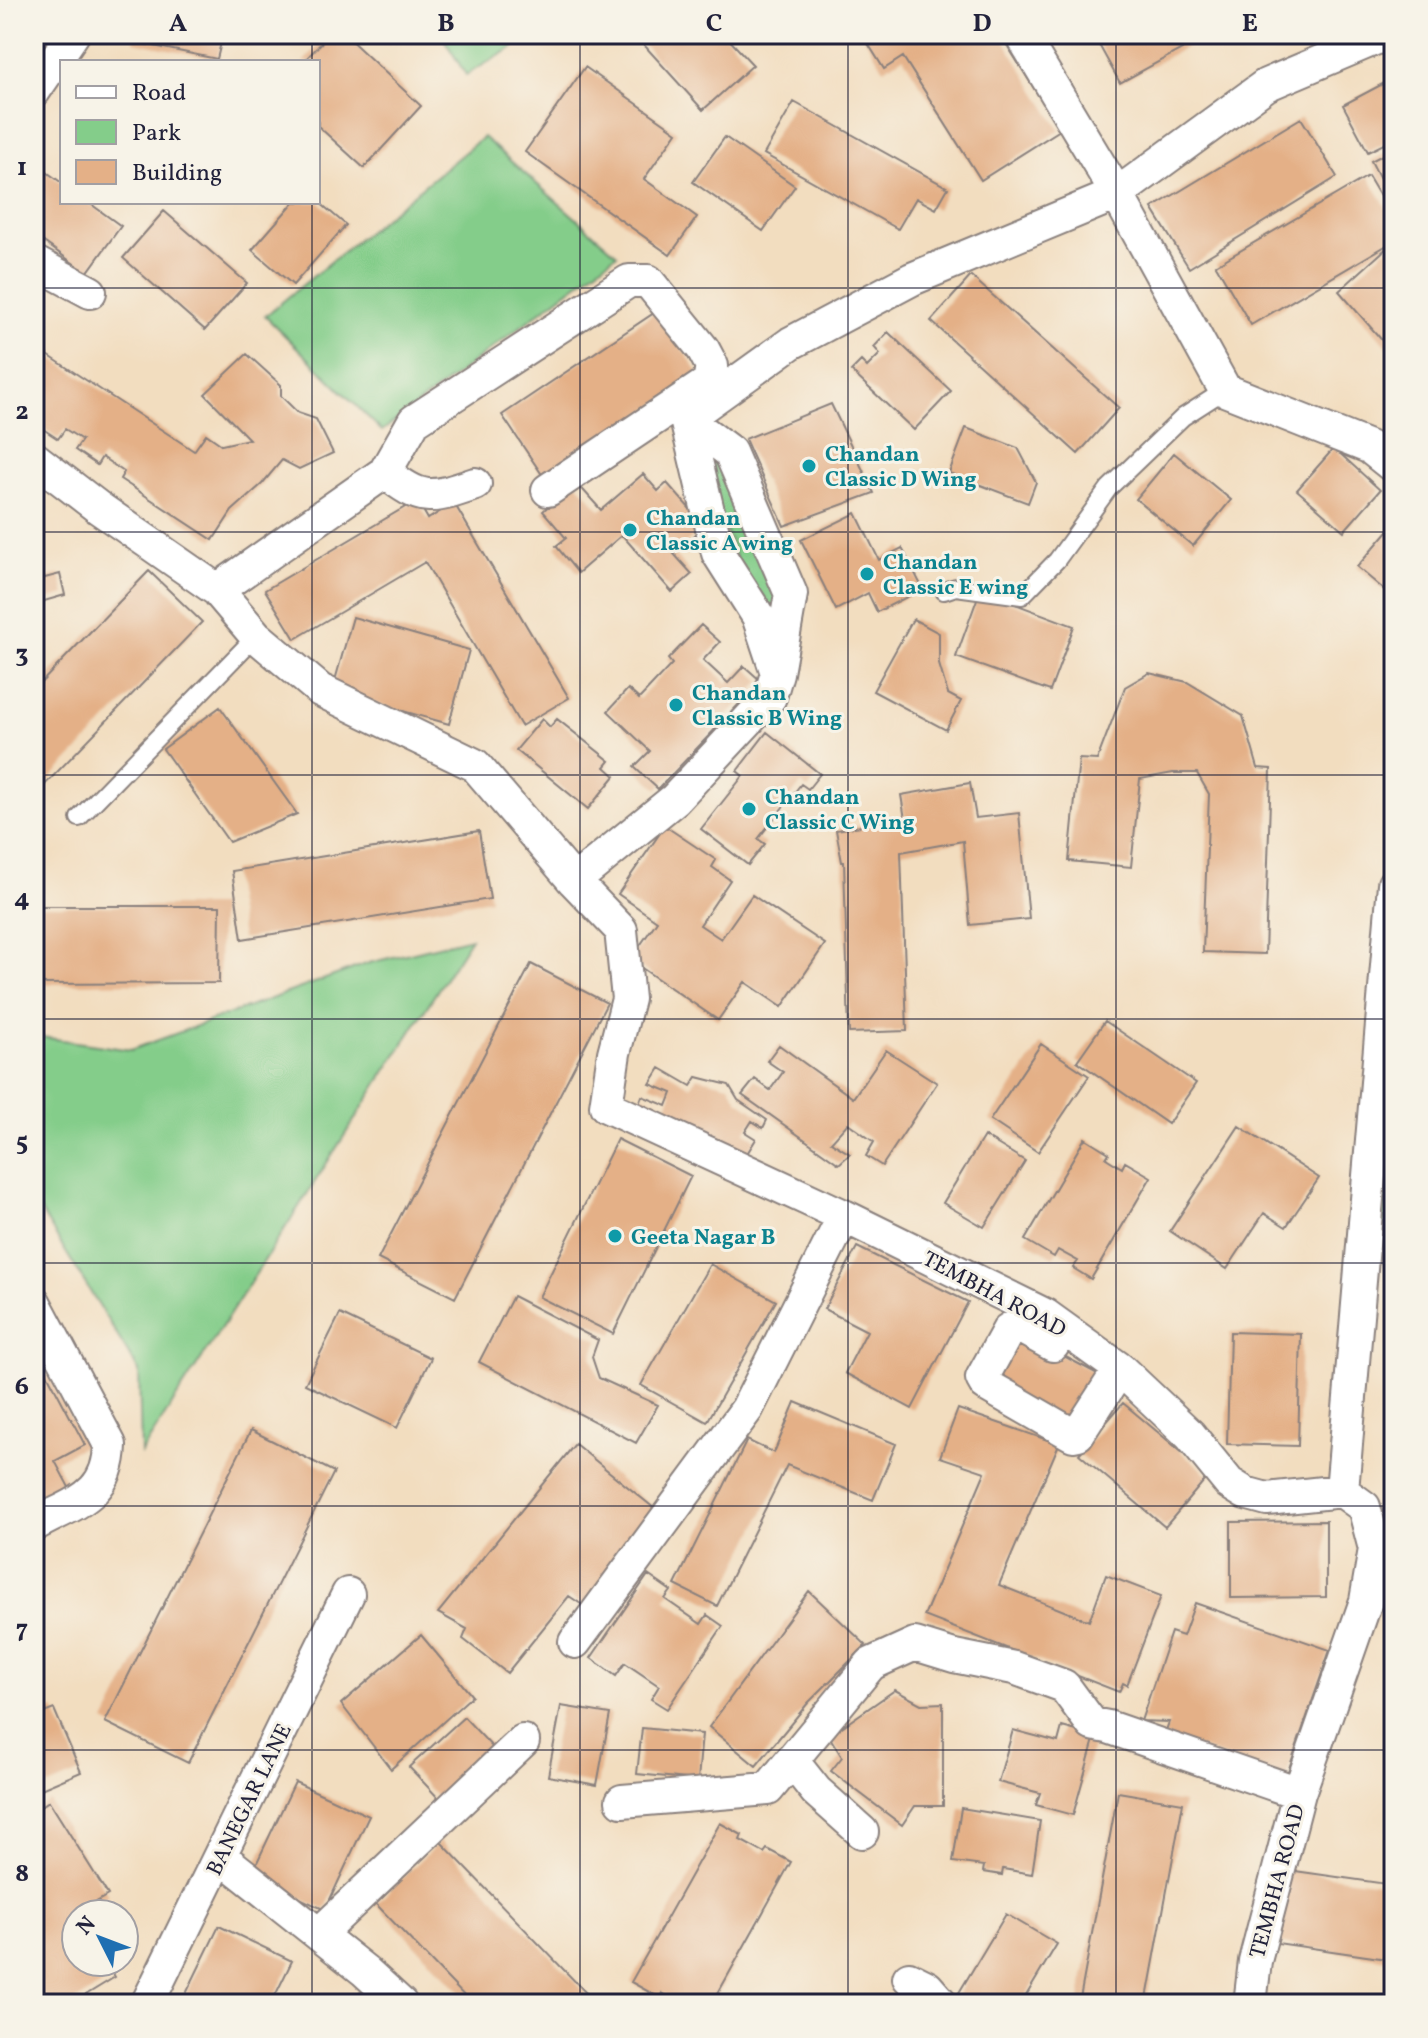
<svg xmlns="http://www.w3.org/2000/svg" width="1428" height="2038" viewBox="0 0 1428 2038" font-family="Vollkorn,serif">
  <rect width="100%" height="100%" fill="#f7f3e8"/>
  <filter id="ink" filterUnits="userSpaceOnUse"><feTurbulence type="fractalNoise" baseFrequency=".0125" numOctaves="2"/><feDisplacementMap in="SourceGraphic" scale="16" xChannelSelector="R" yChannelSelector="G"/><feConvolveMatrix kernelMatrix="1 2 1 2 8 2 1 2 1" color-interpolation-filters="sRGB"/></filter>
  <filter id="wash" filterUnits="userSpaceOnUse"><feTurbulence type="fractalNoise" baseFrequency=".006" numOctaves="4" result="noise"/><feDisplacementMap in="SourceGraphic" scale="32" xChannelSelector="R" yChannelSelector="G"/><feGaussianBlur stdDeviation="1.8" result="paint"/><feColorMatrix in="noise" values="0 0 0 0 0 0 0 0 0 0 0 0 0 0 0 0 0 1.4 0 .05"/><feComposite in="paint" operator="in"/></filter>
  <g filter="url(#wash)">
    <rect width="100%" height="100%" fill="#f2ddbf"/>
    <path fill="#84cd8a" stroke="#537862" stroke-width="2" d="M441,34h79l-6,13 -48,28z
      M483,137l134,117 -235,177 -117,-115z
      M686,419l44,33 61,142 -14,79z
      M471,938l-330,515 -2,-82 -105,-171v-164l97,14 238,-87z
      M1394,1069v158l-14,-1z"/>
    <g id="blocks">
      <path fill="#e4b087" d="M136,34h87l-6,25 -83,-17z
        M330,34h14l77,72 -57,62 -46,-42v-64h-15z
        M634,34h90l29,31 -50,45z
        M862,34h138l60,96 -79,50 -78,-123 -19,12z
        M1093,34h109l2,3 -84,46z
        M585,67l92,65 -33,47 53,38 -27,38 -145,-103z
        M1394,78v61l-26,13 -25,-47z
        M794,102l154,86 -12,21 -20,-11 -18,31 -134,-75z
        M1301,118l36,59 -148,91 -37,-60z
        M725,137l70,49 -32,45 -70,-49z
        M1394,149v49l-3,2 -20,-39z
        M41,168l21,15v19h26l33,24 -34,47 -53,-38v-58z
        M1368,176l26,44v21l-143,84 -35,-60z
        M294,202h25l27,23 -53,60 -41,-35z
        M164,211l83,72 -42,47 -82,-72z
        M1389,246l5,5v103l-55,-63z
        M971,276l148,132 -41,46 -147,-133z
        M657,311l43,64 -155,104 -43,-64z
        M888,332l63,59 -37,39 -63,-59 10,-10 6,6 13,-13 -6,-7z
        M34,346l160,105 12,-17 16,11 27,-6 -44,-45 42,-40 34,31v11l17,17 18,6 17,34 -34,16 -17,-9 -20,24 -30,27 -19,29 -93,-61 4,-7 -22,-15 -5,8 -22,-15 7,-10 -17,-11 -7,10 -24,-16z
        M831,404l43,89 -90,33 -39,-87z
        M966,428l52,20 18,34 -8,21 -79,-30z
        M1334,448l46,42 -36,41 -47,-41z
        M1174,453l57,47 -38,46 -57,-47z
        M643,474l15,17 9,-8 38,43 -31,28 18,20 -20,18 -50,-57 -44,38 -22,-27 10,-8 -23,-27 33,-29 25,28z
        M417,500l11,19 26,-16 115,195 -48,28 -96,-164 -130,77 -30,-49z
        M856,513l23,47 23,-12 21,41 -46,23 -9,-19 -32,17 -35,-70z
        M1394,524v74l-37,-31z
        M34,562h3l4,17 19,-5 5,21 -31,9z
        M149,571l53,51 -168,174v-106z
        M980,591l94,35 -24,65 -94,-34z
        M353,617l116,33 -20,74 -117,-33z
        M913,619l26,14v31l9,30 13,7 -15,29 -73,-39z
        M701,625l19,17 -17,18 25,23 16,-17 17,15 -103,108 -24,-22 16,-16 -42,-40 20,-22 11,10 33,-35 -4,-5z
        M1149,673l38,9 56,34 15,52 13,1 -6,185 -62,-2 6,-158 -12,-21h-24l-33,6 -9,88 -62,-6 10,-102 18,1 28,-73z
        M220,707l77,107 -68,28 -66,-93z
        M542,719l8,8 7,-8 53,42 -5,6 10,9 -27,33 -72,-59z
        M767,732l53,42 -12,15 -7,-5 -43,55 7,5 -17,21 -47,-36 42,-53 -6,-5z
        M970,783l6,35 43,-5 10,106 -59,6 -7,-84 -62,11 6,179 -58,2 -5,-171h-2l-6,-32 69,-11 -4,-24z
        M665,826l51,34 -4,7 18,13 -30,45 21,14 31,-44 73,49 -43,63 -37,-25 -27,38 -88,-60 27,-39 -39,-27z
        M479,831l11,68 -248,40 -10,-68z
        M34,906h186l-1,77 -185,1z
        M531,964l76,39 -152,295 -77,-39z
        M1105,1021l91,62 -28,41 -91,-63z
        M1041,1044l48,32 -51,76 -48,-32z
        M779,1045l74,53 33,-48 51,33 -55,83 -16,-10 8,-14 -26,-19 -17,19 19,12 -11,10 -97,-69 13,-16 15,11 13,-18 -16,-11z
        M660,1068l31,18 6,-9 32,8 9,15 29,20 -4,8 -11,-7 -7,11 11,7 -13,21 -107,-48 6,-16 25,10 5,-13 -22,-9z
        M1239,1126l80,52 -33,49 -22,-14 -37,56 -57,-38z
        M984,1136l41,25 -41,66 -41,-24z
        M1085,1138l24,15 -3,5 16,10 3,-6 26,15 -60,102 -18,-11 5,-7 -20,-11 -4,7 -29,-17z
        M617,1139l74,37 -78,158 -74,-37z
        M857,1247l111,55 -56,107 -67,-36 22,-42 -43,-22z
        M710,1264l66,37 -69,121 -66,-37z
        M513,1296l85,44 -6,17 7,21 59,27 -22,38 -157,-81z
        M340,1314l91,44 -34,70 -92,-44z
        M1015,1330l92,49 -31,51 -90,-51z
        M1230,1332l71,2 -3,112 -71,-2z
        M34,1349l51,96 -30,16 17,32 -38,20z
        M795,1402l101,42 -23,56 -86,-35 -70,141 -42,-21 72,-145 27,13z
        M1123,1403l86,72 -44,52 -86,-73z
        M958,1409l101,35 -60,141 90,36 17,-46 55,21 -34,89 -4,-2 -4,9 -195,-76 61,-144 -45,-15z
        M251,1430l83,42 -146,291 -83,-41z
        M575,1444l80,65 -71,97 -15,-10 -62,77 -44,-34 4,-10 -29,-16z
        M1326,1521v76l-95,1v-76z
        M648,1575l23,16 -6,8 36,25 6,-9 16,11 -56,83 -16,-10 8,-13 -34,-23 -9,13 -25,-18z
        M809,1591l57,54 -58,58 -52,63 -47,-39z
        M1195,1603l135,47 -44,127 -122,-41 5,-14 -28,-1 30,-89 12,4z
        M421,1635l51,61 -81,73 -50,-65z
        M895,1690l26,14 22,-1v103h-28l-13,19 -71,-54 11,-14 -13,-21z
        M561,1706l49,8 -13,71 -49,-9z
        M54,1709l27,63 -47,20v-75z
        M464,1717l32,34 -54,51 -33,-35z
        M1062,1727l33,9 -22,79 -37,-10 4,-12 -42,-11 15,-52 45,12z
        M642,1728l60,6 -4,46 -61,-6z
        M295,1782l74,34 -44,94 -74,-35z
        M1118,1792l65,11 -37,201h-67z
        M49,1801l59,94 -32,19v48h30l9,15 -44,27h-37v-193z
        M961,1808l79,13 -8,53 -29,-5 -1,6 -19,-3 1,-6 -31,-4z
        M720,1823l22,12 -2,5 24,13 3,-4 24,13 -79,142h-31l-19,-11 -2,5 -29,-16z
        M440,1841l149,155 -8,8h-109l-96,-100z
        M1288,1870l106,15v75l-117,-17z
        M1006,1914l51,30 -36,60h-63l-4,-3z
        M219,1926l73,35 -21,43h-90z
        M374,1982l17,22h-44z"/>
    </g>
  </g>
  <g filter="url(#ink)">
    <use href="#blocks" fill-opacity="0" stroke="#8a807d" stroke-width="2"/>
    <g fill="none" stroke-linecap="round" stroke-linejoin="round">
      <defs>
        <path id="lane" d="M944,591l12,-4 66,9 35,-36 52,-72 74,-71 42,-27
          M79,818l177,-182"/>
        <path id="street" d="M1021,34l96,160 108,196 144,57 25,20
          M34,91l39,-57
          M34,262l56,30
          M695,412l96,-69 121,-64 205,-85 149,-109 120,-51
          M34,458l65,50 118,82 39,46 64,54 155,75 99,116 47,49 7,69 -14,54 -8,53 238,110 201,99 75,54 70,66 39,48 16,10 22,6 75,-8 22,16 11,42 -9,52 -67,192 -44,168 -5,43
          M385,472c37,30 46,27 90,12
          M217,590l168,-118 29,-51 215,-140h19l55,68 9,17 -3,16 -161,108
          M574,881l101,-82 95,-102 7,-24 14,-79 -61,-142 -44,-33 32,134 40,63 19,57
          M34,1302l76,143c-1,52 -37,58 -76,80
          M1053,1345l-36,-20 -8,4 -27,49 4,7 87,50 5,-1 42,-65
          M1342,1491l52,-607
          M575,1642l172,-233 97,-193
          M793,1762l23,29 46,41
          M622,1801l146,-12 103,-125 44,-20 39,12 60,12 50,18 28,38 16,3 191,66
          M220,1856l145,115 36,33
          M319,1934l204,-193
          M909,1978l18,9 15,17
          M147,2004l201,-410"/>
      </defs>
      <use href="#lane" stroke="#8a807d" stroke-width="20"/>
      <use href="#street" stroke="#8a807d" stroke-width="36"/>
      <use href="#lane" stroke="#fff" stroke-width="16"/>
      <use href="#street" stroke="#fff" stroke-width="32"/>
    </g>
  </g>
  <path fill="none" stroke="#22223b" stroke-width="2" stroke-opacity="0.55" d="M312,34v28M580,34v1970M848,34v1970M1116,34v1970M312,202v1802M34,288h1360M34,532h1360M34,775h1360M34,1019h1360M34,1263h1360M34,1506h1360M34,1750h1360"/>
  <g fill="#0f9aa8" stroke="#f7f3e8" stroke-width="3">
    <circle cx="809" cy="466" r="8"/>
    <circle cx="630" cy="530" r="8"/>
    <circle cx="867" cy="574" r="8"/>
    <circle cx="676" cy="705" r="8"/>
    <circle cx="749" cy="809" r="8"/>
    <circle cx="615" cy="1236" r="8"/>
  </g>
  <g text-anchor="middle" stroke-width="6" stroke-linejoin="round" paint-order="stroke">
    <g font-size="22" font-weight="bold" fill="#0d838f" stroke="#f7f3e8" text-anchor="start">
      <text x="825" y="461">Chandan<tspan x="825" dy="25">Classic D Wing</tspan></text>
      <text x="646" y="525">Chandan<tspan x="646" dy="25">Classic A wing</tspan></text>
      <text x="883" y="569">Chandan<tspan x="883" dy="25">Classic E wing</tspan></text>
      <text x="692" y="700">Chandan<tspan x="692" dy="25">Classic B Wing</tspan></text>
      <text x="765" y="804">Chandan<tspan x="765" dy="25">Classic C Wing</tspan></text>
      <text x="631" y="1244">Geeta Nagar B</text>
    </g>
    <g font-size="22" fill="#22223b" stroke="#f7f3e8">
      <text transform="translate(995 1293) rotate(28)" y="8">TEMBHA ROAD</text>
      <text transform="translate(248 1799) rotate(-64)" y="8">BANEGAR LANE</text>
      <text transform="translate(1276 1881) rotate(-75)" y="8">TEMBHA ROAD</text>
    </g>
  </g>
  <rect width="1428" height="2038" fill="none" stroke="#f7f3e8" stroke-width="88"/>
  <rect x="60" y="60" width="260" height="144" fill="#f7f3e8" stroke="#a29fa3" stroke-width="2"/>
  <rect x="76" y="86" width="40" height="12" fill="#ffffff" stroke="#a29fa3" stroke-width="2"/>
  <text x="132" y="100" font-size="24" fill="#22223b">Road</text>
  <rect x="76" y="120" width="40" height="24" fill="#84cd8a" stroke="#a29fa3" stroke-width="2"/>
  <text x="132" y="140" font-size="24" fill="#22223b">Park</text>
  <rect x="76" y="160" width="40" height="24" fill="#e4b087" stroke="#a29fa3" stroke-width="2"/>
  <text x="132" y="180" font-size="24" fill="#22223b">Building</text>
  <g transform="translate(100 1938) rotate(312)"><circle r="38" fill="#f7f3e8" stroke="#a29fa3" stroke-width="2"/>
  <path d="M0-6L14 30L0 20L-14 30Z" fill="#1f6fb2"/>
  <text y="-12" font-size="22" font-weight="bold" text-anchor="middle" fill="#22223b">N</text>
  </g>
  <rect x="44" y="44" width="1340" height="1950" fill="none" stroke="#22223b" stroke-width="3"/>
  <g font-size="26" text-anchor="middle" font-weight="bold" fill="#22223b">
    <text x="178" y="31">A</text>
    <text x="446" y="31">B</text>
    <text x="714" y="31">C</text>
    <text x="982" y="31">D</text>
    <text x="1250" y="31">E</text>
    <text x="22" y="175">1</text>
    <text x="22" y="419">2</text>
    <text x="22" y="662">3</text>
    <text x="22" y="906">4</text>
    <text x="22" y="1150">5</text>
    <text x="22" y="1394">6</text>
    <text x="22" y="1637">7</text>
    <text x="22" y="1881">8</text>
  </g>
</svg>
